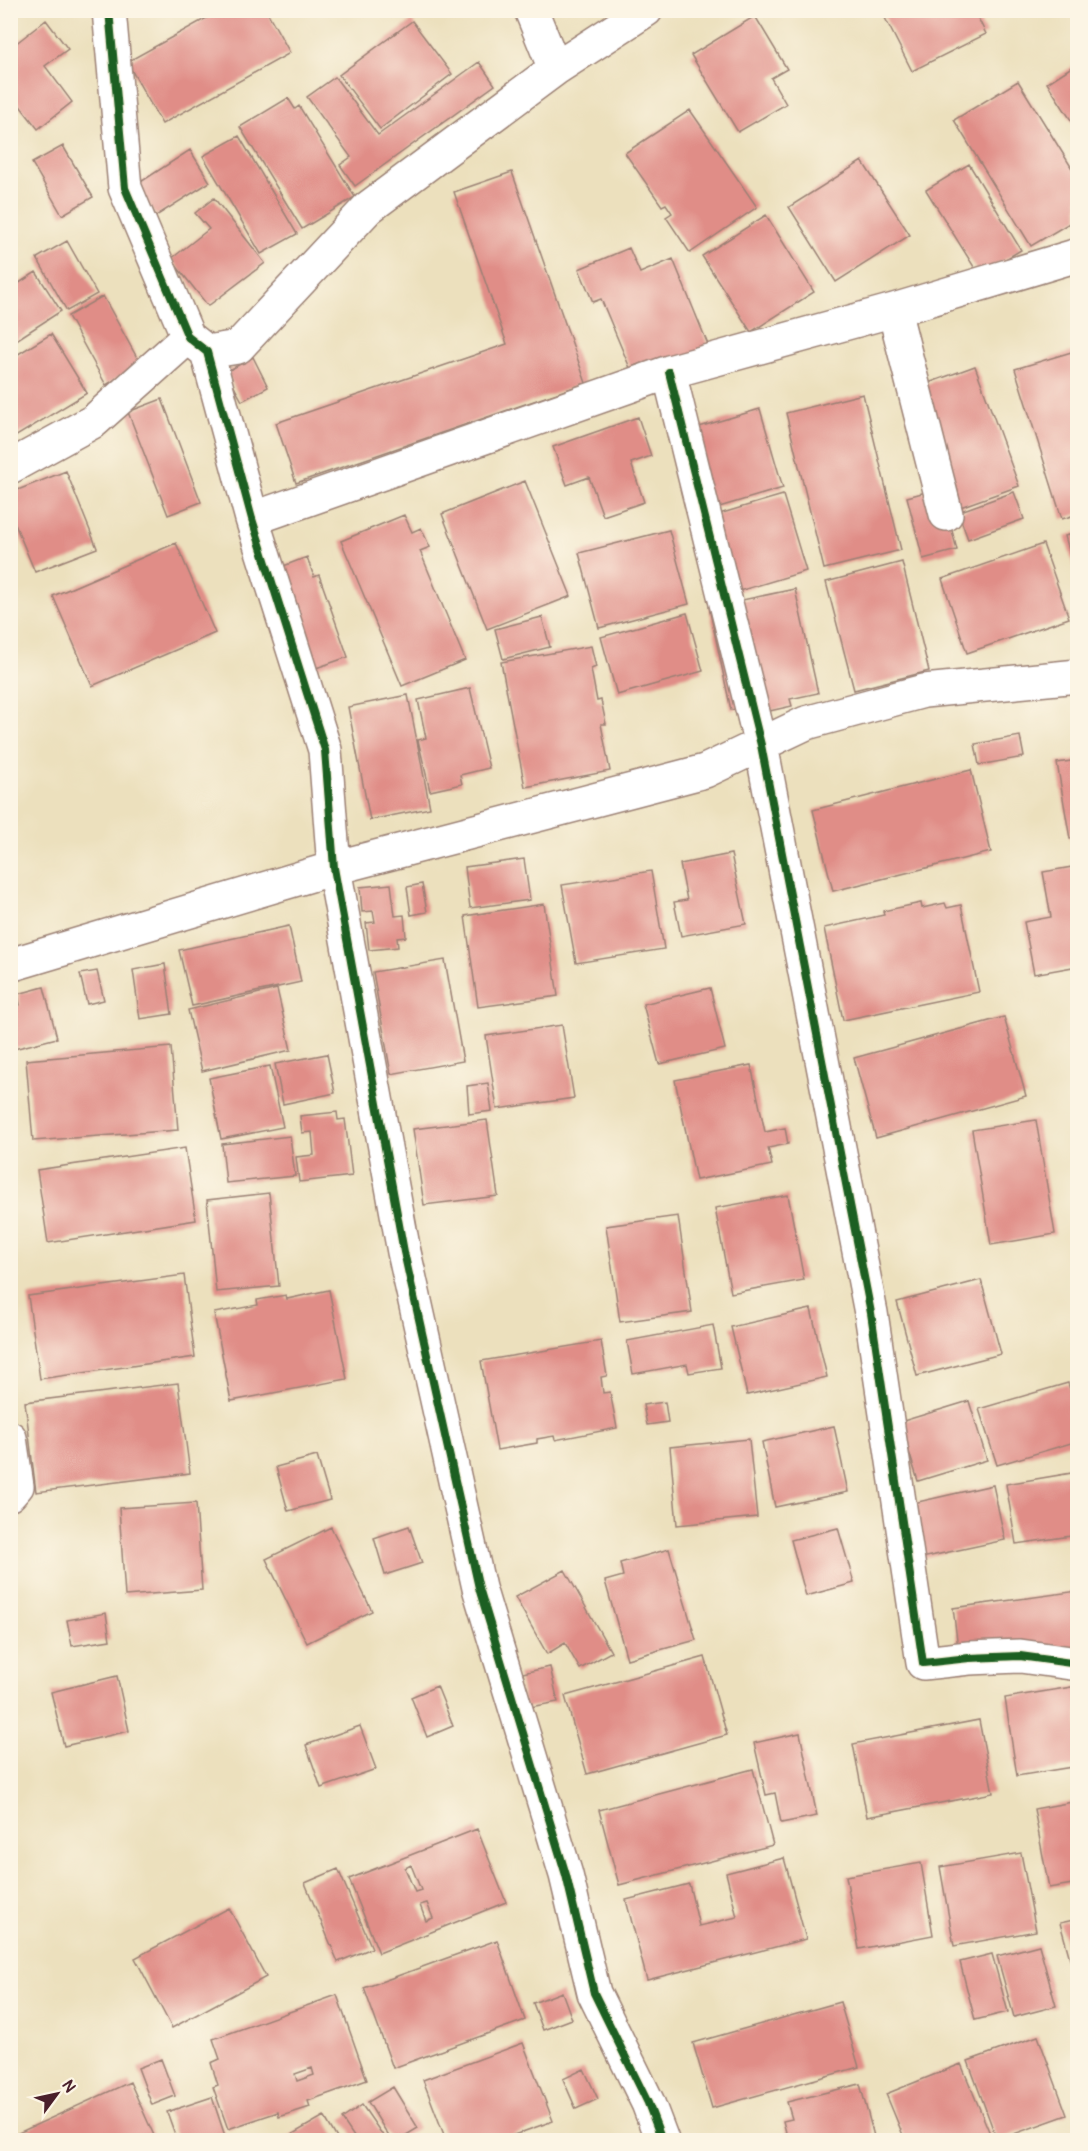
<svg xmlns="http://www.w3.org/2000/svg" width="1088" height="2151" viewBox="0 0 1088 2151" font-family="Pangolin,sans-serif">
  <rect width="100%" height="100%" fill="#fcf5e5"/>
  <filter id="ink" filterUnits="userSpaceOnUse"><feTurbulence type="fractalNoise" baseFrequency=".0167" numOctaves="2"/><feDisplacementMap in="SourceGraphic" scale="12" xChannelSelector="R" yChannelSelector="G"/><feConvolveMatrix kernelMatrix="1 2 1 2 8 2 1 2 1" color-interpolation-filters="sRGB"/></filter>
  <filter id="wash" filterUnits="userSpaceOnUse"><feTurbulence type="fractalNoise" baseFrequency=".008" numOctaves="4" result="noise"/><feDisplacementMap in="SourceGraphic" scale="24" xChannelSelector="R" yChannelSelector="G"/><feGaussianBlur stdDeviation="1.35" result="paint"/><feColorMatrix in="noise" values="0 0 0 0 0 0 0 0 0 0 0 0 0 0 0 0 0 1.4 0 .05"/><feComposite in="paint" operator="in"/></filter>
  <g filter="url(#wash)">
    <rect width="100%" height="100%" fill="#ece0bd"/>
    <g id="blocks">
      <path fill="#e08d87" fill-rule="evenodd" d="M221,10h45l24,43 -128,71 -35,-62z
        M881,10h93l12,24 -74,37z
        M755,16l32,53 -16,9 15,26 -48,28 -47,-77z
        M46,20l22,29 -23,17 27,36 -34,27 -28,-36v-45z
        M412,21l40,53 -72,55 -41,-54z
        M479,62l16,23 -140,101 -15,-21 11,-8 -44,-60 28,-20 43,58z
        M1078,63v68l-31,-48z
        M1018,81l60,97v40l-47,28 -77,-126z
        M288,98l7,11 4,-3 56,91 -53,32 -62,-102z
        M690,110l67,97 -67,46 -24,-36 6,-4 -6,-9 -4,2 -37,-53z
        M239,136l58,98 -36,20 -58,-98z
        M63,146l30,51 -31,18 -30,-52z
        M190,150l20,32 -54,34 -20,-31z
        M862,161l48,74 -74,47 -47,-75z
        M969,164l52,86 -42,25 -53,-85z
        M512,172l74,211 -290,100 -20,-60 231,-79 -53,-152z
        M214,198l51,65 -57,43 -37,-47 38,-30 -14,-16z
        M766,215l48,77 -63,40 -49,-76z
        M67,241l30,53 -30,17 -30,-53z
        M629,248l11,25 33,-14 38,93 -64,26 -6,-15 -11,5 -29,-69 -8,3 -14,-33z
        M36,272l25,39 -51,33v-55z
        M103,296l38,69 -35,20 -38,-69z
        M51,334l36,59 -77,47v-81z
        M1078,350v164l-16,5 -47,-150z
        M253,357l15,30 -26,14 -16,-29z
        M975,366l44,120 -67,24 -43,-120z
        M863,394l38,156 -77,19 -38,-156z
        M162,399l39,103 -33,13 -40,-103z
        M760,409l23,79 -87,26 -24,-79z
        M638,417l13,39 -20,7 13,39 -41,14 -14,-39 -22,8 -14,-38z
        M66,471l31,77 -62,24 -25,-60v-19z
        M525,481l46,115 -84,33 -45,-115z
        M941,488l16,62 -34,9 -16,-62z
        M1014,492l10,27 -56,20 -10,-27z
        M783,495l23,76 -84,25 -23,-76z
        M404,515l8,17 9,-4 9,19 -10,4 45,109 -63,26 -61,-145z
        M669,530l20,74 -90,24 -20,-75z
        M1078,532v46l-1,1 -12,-43z
        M176,543l39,90 -123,53 -39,-90z
        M1043,544l26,74 -102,35 -25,-74z
        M307,557l7,20 5,-2 29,82 -32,11 -35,-101z
        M902,562l27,109 -75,19 -28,-108z
        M795,589l23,104 -28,6 2,7 -36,8 -2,-9 -23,5 -22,-103z
        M687,613l16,58 -86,24 -16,-58z
        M542,617l8,30 -47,12 -8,-30z
        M591,646l5,21 -5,2 6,32 4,-1 5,24h-5l9,47 -85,16 -24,-125z
        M470,688l19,80 -29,7 2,9 -32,7 -12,-51 8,-2 -8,-38z
        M408,695l22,113 -60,12 -22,-113z
        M1020,736l4,21 -45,8 -4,-21z
        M1078,760v78l-8,1 -13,-76z
        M971,770l20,82 -158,39 -20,-81z
        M731,854l15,70 -65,12 -7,-34 13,-2 -7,-36z
        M524,859l6,41 -60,8 -5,-41z
        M1078,866v100l-44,8 -10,-52 27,-5 -8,-45z
        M651,871l13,78 -88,14 -14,-78z
        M391,884l4,32 9,-1 2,22 -9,1 1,9 -29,3 -3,-27 9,-1 -2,-11 -11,1 -2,-25z
        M422,884l5,28 -16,3 -4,-28z
        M921,903l1,5 23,-5 2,5 14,-3 18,87 -136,28 -19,-92 60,-13 -1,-4z
        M544,904l14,92 -80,11 -13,-91z
        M289,926l12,56 -109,24 -13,-56z
        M445,960l18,101 -72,13 -18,-102z
        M165,964l7,50 -32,5 -7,-49z
        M97,971l7,29 -17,4 -7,-30z
        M44,987l13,51 -47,12v-43l10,-2 -2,-11z
        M710,988l15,61 -66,15 -16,-60z
        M277,989l14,61 -89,21 -14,-61z
        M1004,1017l22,79 -150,42 -22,-80z
        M562,1025l12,73 -77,11 -11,-73z
        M171,1047l7,83 -145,11 -7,-81z
        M327,1054l8,39 -52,11 -8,-40z
        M751,1065l14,67 20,-4 3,16 -20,4 4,17 -76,15 -21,-100z
        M270,1066l13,61 -62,12 -12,-61z
        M488,1083l4,28 -23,3 -2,-28z
        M337,1112l1,8 7,-1 7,57 -53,6 -3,-25 18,-2 -2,-23 -10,1 -2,-17z
        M487,1120l11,76 -74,9 -11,-76z
        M1036,1120l19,114 -64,11 -19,-115z
        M290,1136l5,40 -69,7 -4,-39z
        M185,1148l11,72 -148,23 -11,-73z
        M269,1193l10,93 -63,6 -9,-92z
        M788,1195l16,85 -73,13 -16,-85z
        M678,1216l14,96 -72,10 -14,-96z
        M1073,1258h5v19h-2z
        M184,1275l11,82 -155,22 -12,-83z
        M981,1280l20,74 -84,22 -20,-74z
        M329,1290l18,89 -116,22 -17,-88 44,-8 -1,-5 29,-5 1,4z
        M811,1309l16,68 -80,18 -16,-68z
        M713,1325l8,43 -32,5 -2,-9 -54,10 -6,-33z
        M601,1341l6,35 -6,1 2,16 7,-1 7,36 -62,12 -1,-4 -17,3v4l-40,7 -16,-89z
        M178,1383l12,90 -154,19 -11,-90z
        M1068,1383l10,32v26l-81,24 -18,-56z
        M969,1401l18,59 -69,21 -18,-59z
        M665,1402l3,20 -21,3 -4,-20z
        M834,1426l14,66 -73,15 -13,-65z
        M749,1439l8,78 -80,8 -7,-78z
        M317,1456l13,44 -42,11 -12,-44z
        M1078,1472v63l-62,9 -10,-60z
        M993,1485l12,55 -84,18 -12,-54z
        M196,1503l6,87 -77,6 -6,-88z
        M409,1526l13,37 -37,12 -11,-37z
        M331,1527l41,84 -65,32 -41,-84z
        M838,1528l16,55 -48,13 -15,-56z
        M669,1549l27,91 -69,19 -22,-78 18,-5 -3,-13z
        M565,1570l46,82 -31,17 -15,-26 -18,11 -32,-57z
        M1078,1591v64l-117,16 -8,-63z
        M106,1613l4,27 -38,6 -5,-26z
        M705,1657l22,78 -140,39 -22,-78z
        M550,1667l8,35 -33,6 -7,-34z
        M117,1676l12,55 -65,15 -13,-54z
        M437,1686l16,40 -26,11 -16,-40z
        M1078,1686v80l-61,10 -12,-78z
        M979,1720l14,73 -126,24 -14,-73z
        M360,1726l16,43 -55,19 -15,-43z
        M800,1733l17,83 -36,7 -6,-30 -9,2 -12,-52z
        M753,1769l20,76 -154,40 -20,-75z
        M1078,1801v82l-29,5 -15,-79z
        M477,1829l29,73 -127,51 -30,-74zM411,1865l10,25 -6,2 -10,-24zM427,1903l6,15 -7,3 -6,-16z
        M1021,1853l15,78 -82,15 -14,-79z
        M784,1858l22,81 -159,41 -21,-80 63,-16 10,42 38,-9 -11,-44z
        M921,1863l12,72 -74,14 -13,-73z
        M338,1869l34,79 -34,14 -33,-79z
        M229,1908l37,69 -94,51 -37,-70z
        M1078,1919v65h-1l-17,-61z
        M497,1940l28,80 -132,48 -29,-80z
        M1039,1945l17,61 -42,11 -17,-61z
        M992,1954l16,58 -33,8 -15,-58z
        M562,1992l10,27 -29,11 -10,-27z
        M337,1995l30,85 -59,21 2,6 -31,10 -1,-5 -50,17 -15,-42 5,-2 -7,-22 9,-4 -7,-20zM312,2068l2,7 -17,6 -2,-7z
        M840,2002l19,65 -147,41 -19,-65z
        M1038,2036l29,79 -70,25 -29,-79z
        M523,2043l30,78 -53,19h-54l-23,-60z
        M161,2059l14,37 -23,9 -14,-37z
        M961,2064l30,72 -10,4h-76l-19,-46z
        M584,2069l14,30 -22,10 -13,-30z
        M130,2082l26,58h-137l-3,-6z
        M860,2084l15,56h-87l-5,-19 9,-2 -5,-17z
        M393,2087l25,41 -20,12h-7l-23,-38z
        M212,2097l14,42 -6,1h-43l-10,-28z
        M362,2105l24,35h-30l-14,-21z
        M324,2116l14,24h-56z"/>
    </g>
  </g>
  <g filter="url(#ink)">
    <use href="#blocks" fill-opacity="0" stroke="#9b8074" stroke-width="1.5"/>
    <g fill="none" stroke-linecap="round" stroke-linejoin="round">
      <defs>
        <path id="minor" d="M109,10l16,178 63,149 19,15 45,167 73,231 9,118 70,384 75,336 87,287 28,118 54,110 14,37
          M531,10l24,59
          M894,310l52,204
          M207,352l31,-5 130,-139 187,-139 91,-59
          M669,372l92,373 110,568 52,350 46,-5 51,-2 58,8
          M10,467l84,-46 94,-84
          M252,519l417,-147 225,-62 184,-55
          M10,965l324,-97 371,-97 101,-48 118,-32 154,-15
          M10,1438l7,48 -7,8"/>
      </defs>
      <use href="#minor" stroke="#9b8074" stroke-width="36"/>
      <use href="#minor" stroke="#fff" stroke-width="33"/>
      <defs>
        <path id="cycleway" d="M109,10l16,178 63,149 19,15 45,167 73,231 9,118 70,384 75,336 87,287 28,118 54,110 14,37
          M669,372l92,373 110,568 52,350 46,-5 51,-2 58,8"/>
      </defs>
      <use href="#cycleway" stroke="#fcf5e5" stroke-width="11"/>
      <use href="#cycleway" stroke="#1b5e20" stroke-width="8"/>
    </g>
  </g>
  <rect width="1088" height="2151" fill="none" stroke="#fcf5e5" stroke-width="36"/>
  <g transform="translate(57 2094) rotate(57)" stroke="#fcf5e5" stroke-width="4.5" paint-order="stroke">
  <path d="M0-4.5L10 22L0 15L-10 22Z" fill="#4a1f2b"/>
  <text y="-9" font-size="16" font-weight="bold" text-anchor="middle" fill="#4a1f2b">N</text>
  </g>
</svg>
